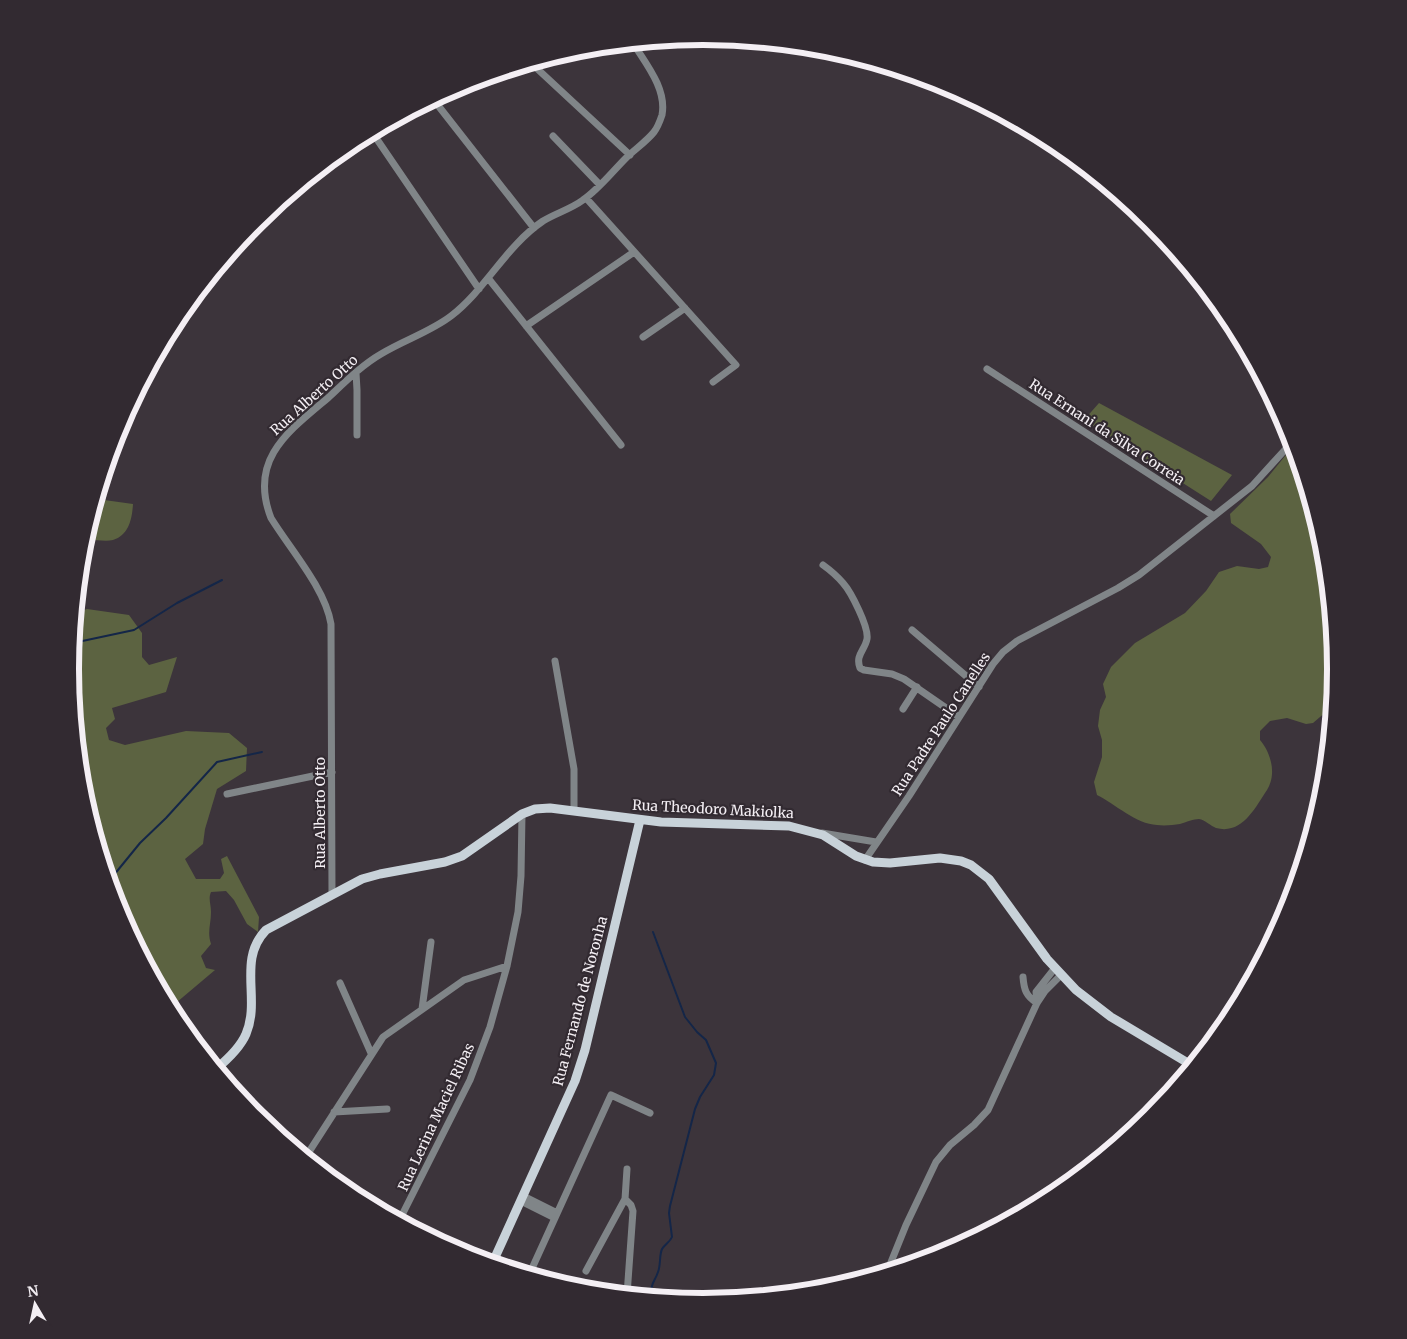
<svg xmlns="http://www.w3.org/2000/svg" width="1407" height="1339" viewBox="0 0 1407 1339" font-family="Merriweather,serif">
  <rect width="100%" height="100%" fill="#3c343b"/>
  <path fill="#5c6341" d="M1099,403l133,72 -21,26 -127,-81z
    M1294,445l31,101 12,124 -4,41h-6l-14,12 -7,1 -19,-6 -17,3 -10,10v9c11,13 17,34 7,50 -12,18 -25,45 -51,38 -5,-2 -11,-8 -17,-9 -5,0 -13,3 -19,5 -7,1 -15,2 -23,1 -21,-1 -42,-21 -60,-30l-3,-13 8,-25v-17l-4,-14 2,-16 6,-13 -3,-13 8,-17 24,-24 50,-30 21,-22 13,-19 18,-6 22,3 9,-2 3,-10 -10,-13 -30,-21 -1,-9 38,-37z
    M97,499l36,5c-1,15 -4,31 -20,36 -8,2 -20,-1 -29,0z
    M87,609l42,6 13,18v24l7,8 28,-8 -11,35 -54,16 3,11 -9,9 3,12 16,5 61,-14 43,2 18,15 -1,23 -29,18 -12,40 -2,15 -18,15 11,20h24l4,-6 -3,-14 6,-3 32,61 -1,15 -11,-8 -13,-24 -8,-9 -15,1c-3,7 0,12 0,20 0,12 -4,20 0,32l-10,12 5,12 9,2 -45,38 -52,-96 -36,-119 -12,-124 6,-56z"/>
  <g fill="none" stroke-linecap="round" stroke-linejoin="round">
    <path stroke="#142648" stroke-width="2" d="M73,643l61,-13 43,-27 45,-23
      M109,881l31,-38 26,-25 51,-56 45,-10
      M652,1298c-2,-16 2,-14 6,-26 3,-8 1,-16 4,-23 3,-5 8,-7 10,-12l-3,-24 1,-7 25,-97 5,-12 14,-22 2,-12 -10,-23 -9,-8 -12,-15 -32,-85"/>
    <path stroke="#808588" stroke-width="7" d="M531,63l99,92
      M433,99l101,129
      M372,132l107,157
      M553,136l47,49
      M586,198l150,167 -23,17
      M488,278l133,167
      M526,326l108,-74
      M643,337l42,-29
      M987,369l227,147
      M356,373l1,17v45
      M823,565c7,5 14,11 20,18 8,9 26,44 24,56 -2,11 -12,16 -7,29l4,2 28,4 12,5 55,38
      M912,630l67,57
      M555,661l19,108v42
      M903,709l14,-22
      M227,794l105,-22
      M822,833l54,9
      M865,860l44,-64 84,-132 10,-12 14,-11 101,-53 21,-13 113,-89 41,-45
      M332,894l-1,-270c-6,-36 -41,-75 -60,-106 -23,-59 18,-87 58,-121 16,-15 33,-32 52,-43 23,-14 49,-22 70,-38 35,-27 55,-70 92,-95 13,-8 28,-12 40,-21 16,-11 29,-28 43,-42 9,-9 20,-16 28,-26 4,-5 6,-11 8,-17 5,-26 -16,-51 -29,-72
      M1023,977c1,13 3,19 14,26
      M340,983l31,70
      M1037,1003l-1,-11 19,-24
      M422,1009l9,-67
      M334,1112l53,-3
      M305,1158l78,-121 81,-57 43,-14
      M523,1196l34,17
      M625,1199l6,6 2,6 -6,84
      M521,1201l34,17
      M399,1221l71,-141 20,-53 17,-61 11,-54 3,-36 1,-62
      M586,1271l39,-72 2,-30
      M887,1272l19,-47 30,-63 14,-17 24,-20 14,-15 49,-107 8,-12 16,-16
      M529,1275l82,-180 39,18"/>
    <path stroke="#c8d2d9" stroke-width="9" d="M216,1069c12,-10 24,-21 30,-35 15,-35 -9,-74 20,-104l96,-51 18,-5 65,-12 17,-6 60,-42 13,-5 15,-1 111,14 128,4 34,9 33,21 17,6 17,1 50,-5 21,3 10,4 18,14 58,80 29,31 35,27 82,49
      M492,1264l83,-183 10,-31 55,-230"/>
  </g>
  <g text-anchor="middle" stroke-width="4.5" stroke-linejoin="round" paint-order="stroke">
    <g font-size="14" fill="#f4eff4" stroke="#322a31">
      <text transform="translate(314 395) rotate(-42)" y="5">Rua Alberto Otto</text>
      <text transform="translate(1107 432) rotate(33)" y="5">Rua Ernani da Silva Correia</text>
      <text transform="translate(941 724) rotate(-57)" y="5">Rua Padre Paulo Canelles</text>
      <text transform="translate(713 809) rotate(3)" y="5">Rua Theodoro Makiolka</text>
      <text transform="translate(320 813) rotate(-90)" y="5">Rua Alberto Otto</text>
      <text transform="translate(580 1001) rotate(-75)" y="5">Rua Fernando de Noronha</text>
      <text transform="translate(436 1117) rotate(-65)" y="5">Rua Lerina Maciel Ribas</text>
    </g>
  </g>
  <path d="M0 0H1407V1339H0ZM79 669a624 624 0 1 1 1248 0a624 624 0 1 1-1248 0Z" fill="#322a31" fill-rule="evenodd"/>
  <path fill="none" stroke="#f4eff4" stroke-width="6" d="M79 669a624 624 0 1 1 1248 0a624 624 0 1 1-1248 0Z"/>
  <g transform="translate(35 1304) rotate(351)" stroke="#322a31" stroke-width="4" paint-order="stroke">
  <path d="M0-4L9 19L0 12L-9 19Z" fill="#f4eff4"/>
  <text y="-8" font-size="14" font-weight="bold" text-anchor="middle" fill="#f4eff4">N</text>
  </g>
</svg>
